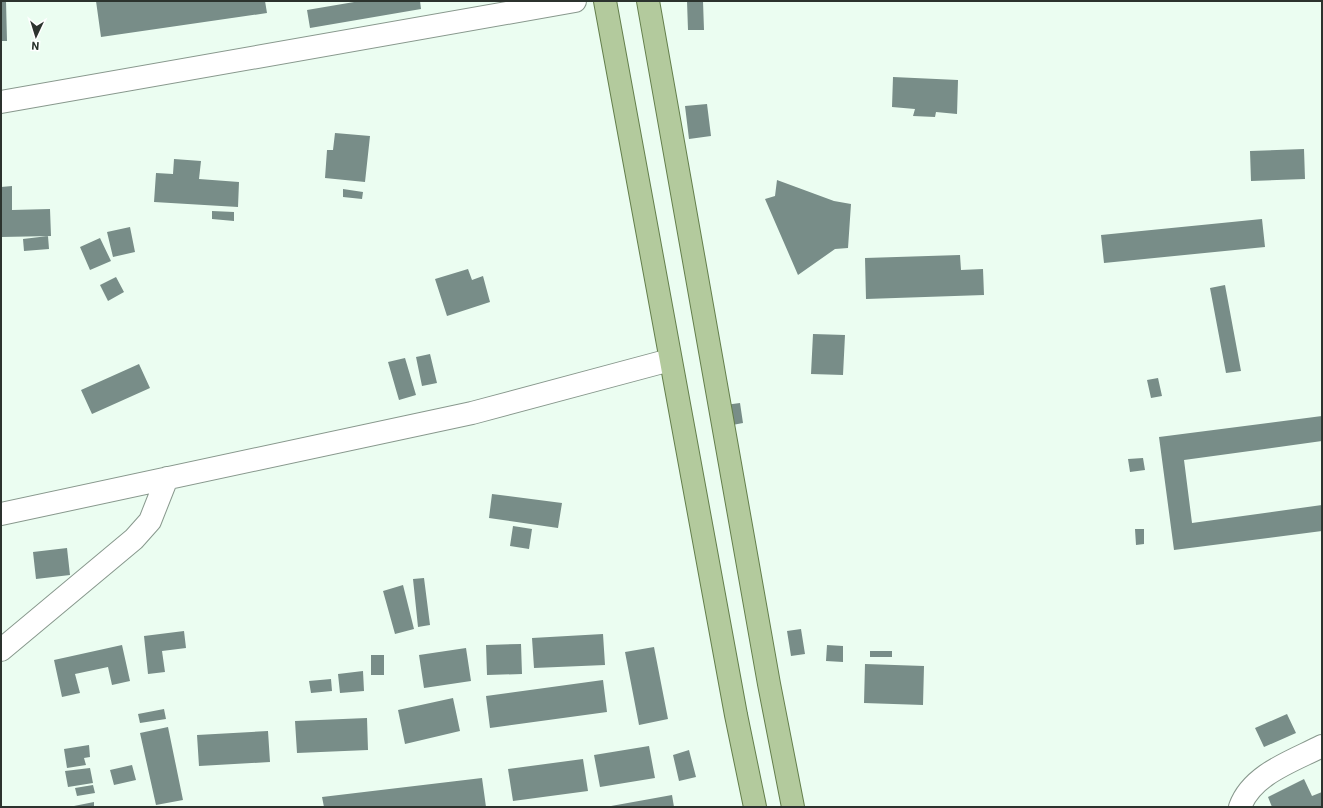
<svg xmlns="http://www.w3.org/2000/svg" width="1323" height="808" viewBox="0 0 1323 808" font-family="Roboto,sans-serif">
  <rect width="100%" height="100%" fill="#ebfdf1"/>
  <path fill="#788d88" d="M1,1h5l1,40h-6z
    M96,1h169l2,12 -166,24z
    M360,1h60l1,8 -111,19 -3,-18z
    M687,1h16l1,29h-16z
    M893,77l65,3 -1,34 -21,-2 -1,5 -22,-1 2,-7 -23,-2z
    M707,104l4,32 -22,3 -4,-33z
    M335,133l35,3 -5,46 -40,-4 2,-28h6z
    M1304,149l1,30 -54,2 -1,-30z
    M174,159l27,2 -2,18 40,3 -1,25 -84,-5 2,-29 17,1z
    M777,180l57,21 17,3 -3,44 -13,1 -37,26 -33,-76 10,-3z
    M12,186v24l38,-1 1,27 -50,1v-50z
    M343,189l20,3 -1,7 -19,-2z
    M212,211l22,1v9l-22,-2z
    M1262,219l3,28 -161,16 -3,-28z
    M130,227l5,25 -22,5 -6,-25z
    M48,236l1,13 -25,2 -1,-12z
    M100,238l11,23 -21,9 -10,-23z
    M960,255l1,15 22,-1 1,26 -118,4 -1,-41z
    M468,269l4,11 11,-4 7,26 -43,14 -12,-37z
    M116,277l8,15 -16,9 -8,-16z
    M1225,285l16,86 -15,2 -16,-85z
    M813,334l32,1 -2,40 -32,-1z
    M430,354l7,29 -15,3 -6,-29z
    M405,358l11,37 -17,5 -11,-38z
    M139,364l11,24 -58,26 -11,-24z
    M1158,378l4,18 -11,2 -4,-18z
    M740,403l3,20 -16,3 -2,-21z
    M1322,416v25l-138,19 8,63 130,-18v26l-148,19 -15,-113z
    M1143,458l2,12 -15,2 -2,-13z
    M492,494l70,9 -4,25 -69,-10z
    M513,526l19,3 -3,20 -19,-3z
    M1135,529h9v15l-8,1z
    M67,548l3,27 -34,4 -3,-27z
    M424,578l6,47 -12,2 -5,-48z
    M403,585l11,44 -19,5 -12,-43z
    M801,629l4,25 -14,2 -4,-25z
    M184,631l2,17 -24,3 3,21 -17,2 -4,-38z
    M603,634l2,31 -71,3 -2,-30z
    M521,644l1,30 -35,1 -1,-30z
    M122,645l8,36 -18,4 -4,-18 -33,7 5,19 -18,4 -8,-37z
    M827,645l16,1v16l-17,-1z
    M654,647l14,72 -29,6 -14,-73z
    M466,648l5,33 -47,7 -5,-33z
    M870,651h22v6h-22z
    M371,655h13v20h-13z
    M865,664l59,2 -1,39 -59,-2z
    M363,671l1,20 -24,2 -2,-19z
    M331,679l1,12 -21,2 -2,-12z
    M603,680l4,32 -117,16 -4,-32z
    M453,698l7,33 -55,13 -7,-34z
    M164,709l2,10 -26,4 -2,-9z
    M1287,714l9,19 -32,14 -9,-19z
    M367,718l1,32 -71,3 -2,-32z
    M168,727l15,73 -27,5 -16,-72z
    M268,731l2,31 -71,4 -2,-31z
    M89,745l1,12 -6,1 2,7 -19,3 -3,-19z
    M649,746l6,32 -55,9 -6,-32z
    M689,750l7,27 -17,4 -6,-26z
    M583,759l5,32 -75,10 -5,-32z
    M132,765l4,15 -22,5 -4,-15z
    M90,768l3,15 -25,4 -3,-16z
    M482,778l4,29h-162l-2,-10z
    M1304,779l8,17 10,-4v15h-50l-4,-10z
    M93,785l2,8 -18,3 -2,-8z
    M672,795l2,12h-63v-1z
    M94,802v5h-20v-1z"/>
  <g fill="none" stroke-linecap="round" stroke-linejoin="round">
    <defs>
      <path id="street" d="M1,102l574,-101
        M1,514l471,-101 198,-53
        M1,650l133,-111 16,-18 17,-43
        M1240,807c12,-33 53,-46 82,-61"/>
      <path id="primary" d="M605,1l131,714 19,92
        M648,1l121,683 24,123"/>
    </defs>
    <use href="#street" stroke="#88988d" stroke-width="24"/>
    <use href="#primary" stroke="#637e4b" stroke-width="24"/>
    <use href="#street" stroke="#fff" stroke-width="22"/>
    <use href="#primary" stroke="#b3ca9d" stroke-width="22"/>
  </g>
  <rect width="1323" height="808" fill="none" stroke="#2c332e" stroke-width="4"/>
  <g transform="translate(36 36) rotate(184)" stroke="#ffffff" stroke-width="3" paint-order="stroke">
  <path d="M0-3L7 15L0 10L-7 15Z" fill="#2c332e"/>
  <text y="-6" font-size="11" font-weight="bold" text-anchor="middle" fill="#2c332e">N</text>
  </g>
</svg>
